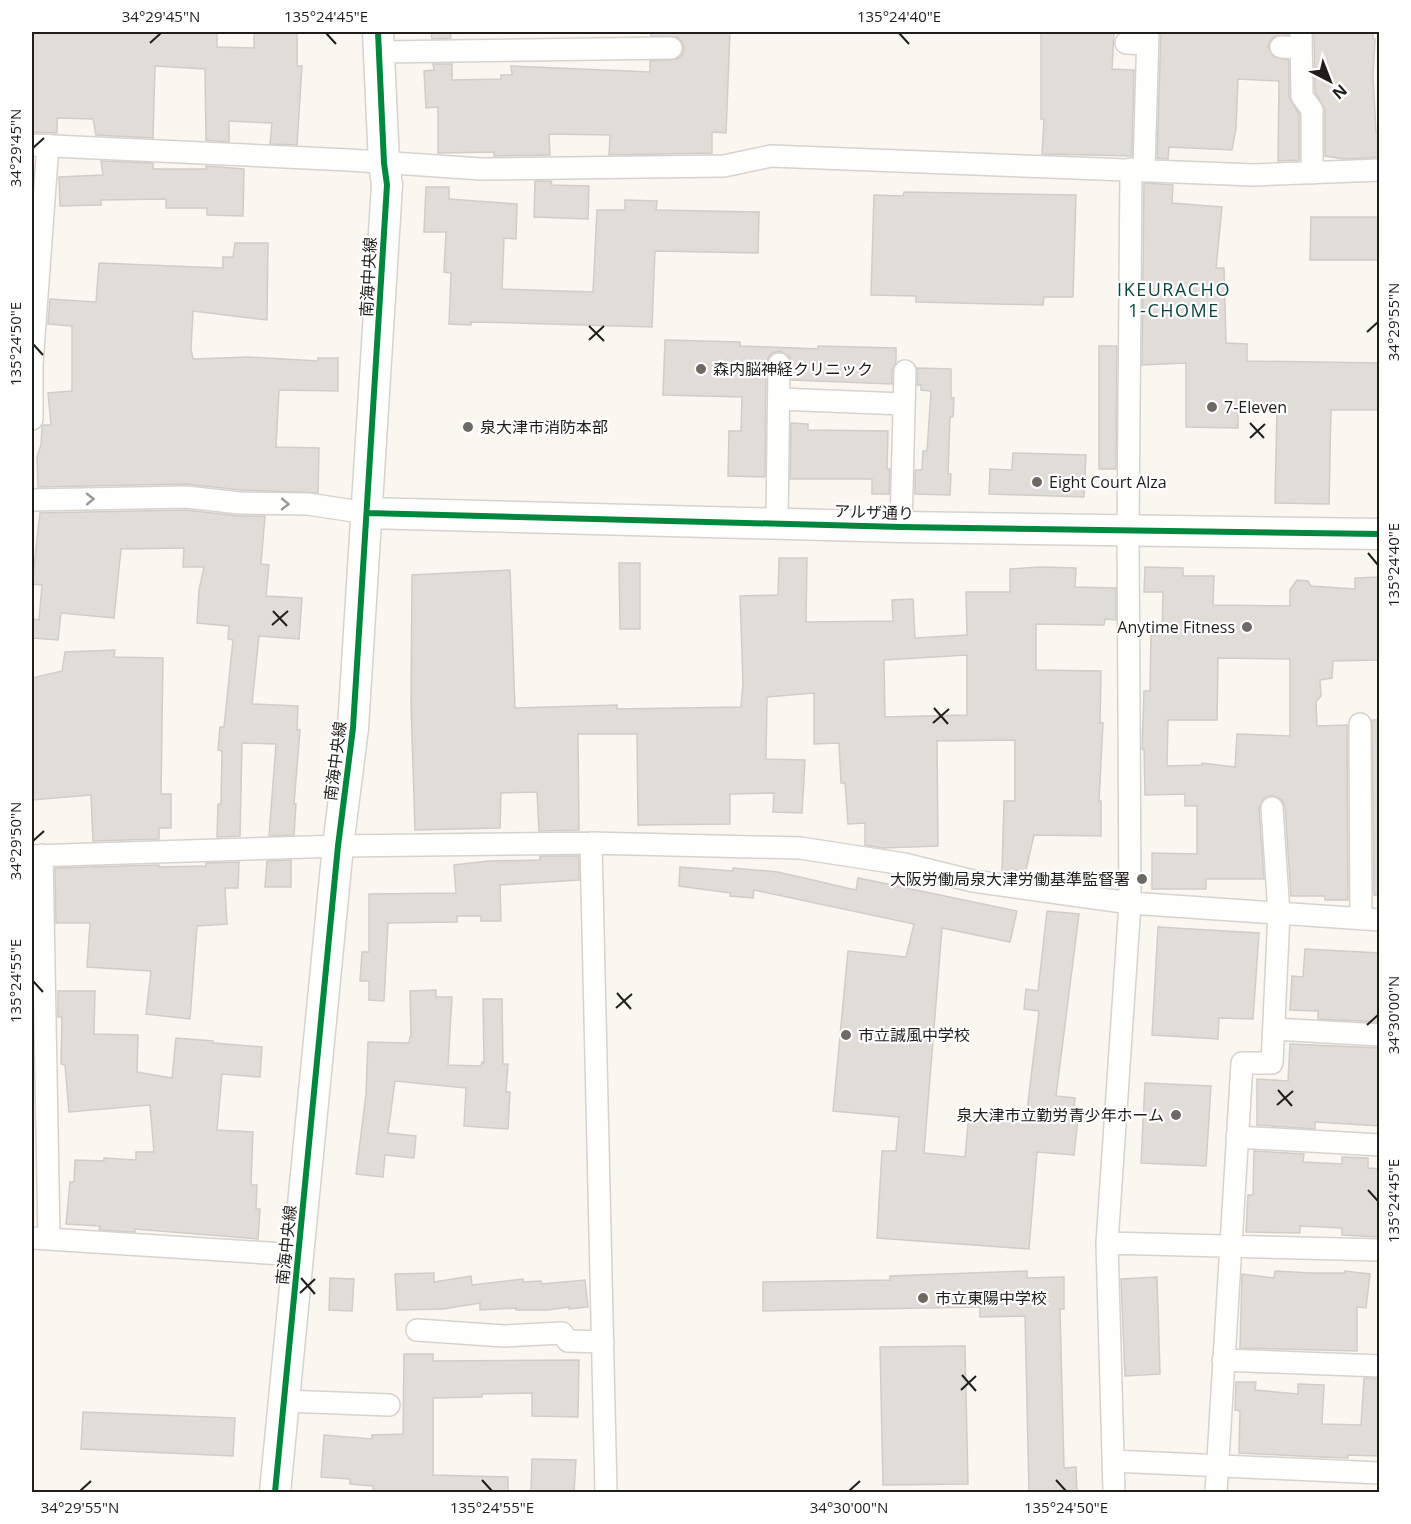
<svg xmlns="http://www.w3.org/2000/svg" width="1411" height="1524" viewBox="0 0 1411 1524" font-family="'Open Sans','Noto Sans JP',sans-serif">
  <rect width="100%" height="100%" fill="#faf6f0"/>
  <path fill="#e0dcd8" stroke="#d0cdc8" stroke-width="1.5" fill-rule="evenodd" d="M32,32h185v15l37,1v-16h43v34h5l-5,79 -27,-1 2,-21 -43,-2v21l-23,-2 -1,-71 -50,-3 -2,72 -57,-3 -3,-16 -36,-1v15l-25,-1z
    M431,32h19l1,6 -19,1z
    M651,32h79l-4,101 -14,-1v21l-103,2 1,-20 -61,-1 1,21 -56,1v-4l-56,1v-46l-12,1 -2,-37 10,-1 -1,-6h19v16l49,-1v-4h11l-1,-9 139,6v-11l27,-2 5,-4 2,-7 -2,-6 -5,-5 -26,-1z
    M1041,32h73l-2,37 22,1 -2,86 -90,-2 2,-35h-3z
    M1161,32h127v3l-13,1 -5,5 -2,6 6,10 15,3v37l10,17v46l-21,1 1,-80 -41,-2 -2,49 -4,22 -63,-3 -1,12 -11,-1z
    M1314,32h59v7h2l-2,37 3,57h4v24l-36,2 -19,-3v-47l-10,-17z
    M101,161l52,2v6h53v-3l38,3 -1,47 -36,-1v-7h-41v-9l-65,1v5l-41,1 -1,-29 44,-2z
    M535,181h16l1,4 37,1 -1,33 -54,-2z
    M1144,183l29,2 -1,18 50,4 -6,61h8l2,75 21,1v17l133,2v47h-49l-2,94 -54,-1 2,-94h-39v19l-52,-1v-64l-44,2z
    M426,187h23v12l68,5 -1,35 -12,-1 -2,51 91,3 4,-82h28v-10l32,1 -1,9 103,2 -1,41 -103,-2 -3,76 -136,-4 -45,-1v3l-22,-1 2,-51 -7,-1 2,-40h-22z
    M904,192l172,3 -3,102h-29l-1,8 -127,-3v-6l-45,-1 3,-100 29,1z
    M1311,217h69v43h-70z
    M235,243h33l-1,77 -74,-9 -2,38 2,10 56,-2 69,4v-3h20v33l-59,-1 -3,57 43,1 -1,45 -77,-3 -55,-6 -148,3 -1,-30 4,-12 1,-18 1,-2h8l-3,-32 24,-2v-65l-24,-2 2,-25 46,3 3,-39 124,5v-11h10z
    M665,340l75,2v4l56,2 22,1v-3l78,2v14l-4,8v14l-100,-4 -2,-23 -10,-6 -8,2 -4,5 -2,6 -1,113 -37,-1 1,-45h12l1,-34 -79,-2z
    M1099,346h18l-1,123h-17z
    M917,368l34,1v29h3l-1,19h-3l-2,57h3l-1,21 -35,-1v-24h7l1,-19h4l4,-60 -10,-1v-5h-4z
    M791,423l17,1v6l80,1 -1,38h3l-1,25h-17v-15h-82z
    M1013,453l73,2 -2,42 -95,-3 1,-25 22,1z
    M185,510l54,6h26l-4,48 8,1 -3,31 36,2 -3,41 -40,-3 -7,68 46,2 -1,24h3l-6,74h2l-2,31 -25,1 7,-92 -34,-1 -2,93 -23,1 1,-33h3l1,-53 -4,-1 2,-23h4l9,-87 -5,-1 1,-13 -32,-3 2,-33 5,-23h-21l1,-19 -63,1 -7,69 -53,-5 -3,27 -26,-2 1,-19 6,1 3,-35 -10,-1 8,-71z
    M779,558h28l-1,64 87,-1 -1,-21 21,-1 2,39 52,-3 -1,-43h44v-23l31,-2 35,1 -1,19 41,1v32l-11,-1 -1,6 -68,-1v46l65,1 -1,52h3l-4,78h2v35l-67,-1 -8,35 -24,1 2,-70h11v-61l-78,1 1,105 -55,2 -18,-3v-22l-17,1 -3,-41h-4l-2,-40 -25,1v-51l-47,4 -1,62 39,1 -3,53 -29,-1 1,-19 -44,1v30l-92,1 -1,-91h-59l1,96 -40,1 -2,-39 -36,1 -1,35 -85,2 -4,-125 1,-130 98,-5 5,138 102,-3v4l124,-2 2,-24 -3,-87 38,-1zM967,655v60l-82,2 -1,-57z
    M619,563h21v66h-20z
    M1145,567l38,1v8h31l-1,29 77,1v-16l7,-10 11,1 3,5 44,3v-11l25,-1v83l-47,1 -1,17 -12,2 1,16 -5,6 1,24 30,-1 1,175h-23v-4h-34l-6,-89 -3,-7 -10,-5 -8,3 -5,10 5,71h-58v10h-54v-36l45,1v-48h-12v-12l-40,1 -1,-46h-2l2,-58h6l1,-56h11l1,-43h-19zM1218,658l72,1v77l-53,-2 -2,33 -33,-4v2l-35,1 1,-46h49z
    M115,650l-1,7 49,1 -2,136h10v34h-12v11l-66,2 -2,-46 -59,5v-122l30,-7 3,-19z
    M1372,720h8v176l-6,-1z
    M540,856h39v24l-79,5 1,36h-20v-5h-24v6l-69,1 -4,78 -15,-1v-19h-9l2,-29h7v-58l87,-1 -2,-28 35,-4 51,-1z
    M291,860v27h-26l2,-26z
    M239,862l-1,26h-13l2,36 -30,2 -7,93 -44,-5 5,-43 -64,-4 3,-44h-34l-1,-55 104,-3v2l47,-1v-3z
    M680,867l53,4v-3l45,4 78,18 2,-12 159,33 -7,31 -68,-14 -18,225 41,4 4,-43 57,5 13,-108 -15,-2 2,-20 12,2 9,-80 32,3 -23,182 19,2 -2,20h5l-4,37 -37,-3 -8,97 -152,-11 5,-87h14l3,-34 -66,-6 15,-160 58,6 8,-33 -160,-34 -1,8 -23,-2 1,-3 -52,-7z
    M1158,927l101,6 -6,86 -34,-1 -1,21 -66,-4z
    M1305,949l75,4v69l-62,-3v-8l-28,-1 2,-34 11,1z
    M436,990v7h16l-4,68 33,1 1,-4 2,1 -1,-64h19l1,65h5l-2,28h4l-2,37 -44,-3 2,-38 -71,-7 -7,52 28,3 -2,22 -29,-3 -2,22 -27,-3 10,-80 2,-52 41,1 1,-6h1l-1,-46z
    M58,991h37l-1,43 44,1 -1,37 35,6 4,-40 37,3v2l49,4 -2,30 -38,-3 -5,56 36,2 -2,53h6l-1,24h4l-2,30 -123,-10v3l-36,-2 1,-4 -34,-2 4,-42h4l1,-22 29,1v-3l32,2v-8h18l-4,-47 -81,7 -4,-47 -4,-1 1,-47h-4z
    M1290,1044l90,4v78l-65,-4v7l-58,-4v-46l31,2z
    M1145,1083l66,3 -5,80 -65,-3z
    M1254,1151l50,3 -1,8 39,2v-7l26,1v10l12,1v68l-38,-2v-7l-42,-2v7l-54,-1 2,-37h5z
    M1027,1271v7l37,-1v32h-4l4,159 12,-1 1,25h-48l-4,-176 -45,1v-10l-217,4v-29l127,-2v-4z
    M1275,1271l36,2h34v-2l25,3 -4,34 -9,-1v44l-117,-3 2,-74 32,4z
    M434,1273v9l37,-6 1,9 51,-6v3l18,-1 1,3 43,-4 3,27 -19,2v-2l-21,3h-32v-2l-36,2v-7l-37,6 -46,1 -2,-36z
    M1157,1277l3,97 -35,2 -4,-97z
    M330,1278l24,1 -2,32 -23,-1z
    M965,1346l3,138 -85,1 -3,-138z
    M404,1354h29v7l146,-1 -1,57 -46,-1v-23l-50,1v3l-49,1v77l75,2v15h-111l-24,-2v-4l-23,-2v-5l-29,-2 3,-42 48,4v-4l31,-1z
    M1364,1378l16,1v77l-32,-1v3l-28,-1 -81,-4 1,-42 -5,-1 1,-28h20l-1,8 43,4v-10l26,1 -2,39 39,1z
    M83,1412l152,6 -2,38 -152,-7z
    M532,1459l44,1 -2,32h-43z"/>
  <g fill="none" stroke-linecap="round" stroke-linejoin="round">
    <defs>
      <path id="street" d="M1301,32l1,64 10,14v63
        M1126,43l22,1
        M1281,47l20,1
        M380,52l291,-4
        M32,145l317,15 132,9 243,-3 47,-10 483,19 126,-5
        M1144,169l4,-137
        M779,399l124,5
        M32,419v-55l16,-219
        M32,500l154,-3 54,6 68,1 59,9
        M777,522l2,-158
        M901,527l4,-156
        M1360,724l1,195
        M591,843l15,649
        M42,855l7,383
        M32,856l306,-10 253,-3 209,5 104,16 69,17 157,22 250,17
        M1274,1029l106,6
        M1237,1137l143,8
        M32,1238l267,17
        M1107,1243l273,7
        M417,1330l87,6 58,-3 6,8 35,1
        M1223,1360l157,6
        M284,1401l105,4
        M1113,1461l267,12
        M1114,1492l-7,-249 23,-340 -2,-372 3,-362
        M1216,1492l26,-429h30l7,-149 -7,-106"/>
      <path id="secondary" d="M367,513l534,14 479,7
        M275,1492l63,-646 15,-118 34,-543 -3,-22 -6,-131"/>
    </defs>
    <use href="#street" stroke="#d6d3ce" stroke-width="24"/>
    <use href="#secondary" stroke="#d6d3ce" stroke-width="33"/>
    <use href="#street" stroke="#fefefd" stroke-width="21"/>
    <use href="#secondary" stroke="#fefefd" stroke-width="30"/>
    <defs>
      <path id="cycleway" d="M367,513l534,14 479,7
        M275,1492l63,-646 15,-118 34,-543 -3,-22 -6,-131"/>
    </defs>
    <use href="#cycleway" stroke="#fff" stroke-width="10"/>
    <use href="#cycleway" stroke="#00873e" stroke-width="6"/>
  </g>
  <defs><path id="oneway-chevron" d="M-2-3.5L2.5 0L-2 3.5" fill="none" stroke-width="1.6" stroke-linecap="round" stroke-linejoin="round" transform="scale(1.5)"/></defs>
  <g stroke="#9a9997">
    <use href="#oneway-chevron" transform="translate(90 499) rotate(-1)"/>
    <use href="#oneway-chevron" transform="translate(285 504) rotate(1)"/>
  </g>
  <path fill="none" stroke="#201e1a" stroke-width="2" d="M326,33l10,11M899,33l10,11M150,43l11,-10M33,148l11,-10M589,326l15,15M1367,332l11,-10M589,340l15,-14M33,344l10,11M1250,423l14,15M1250,438l15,-14M1368,553l10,12M273,611l14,15M272,625l16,-14M934,708l14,16M933,723l16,-14M33,841l11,-10M33,981l10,11M617,993l14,16M616,1008l16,-14M1367,1025l11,-10M1278,1090l14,16M1277,1105l16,-14M1368,1190l10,11M301,1278l14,16M300,1293l15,-14M962,1375l14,16M961,1390l15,-14M482,1480l10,11M1056,1480l10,11M80,1491l11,-10M849,1491l11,-10"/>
  <g fill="#6c6a65" stroke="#fff" stroke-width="2">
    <circle cx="701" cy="369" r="6"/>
    <circle cx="1212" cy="407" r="6"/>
    <circle cx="468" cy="427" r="6"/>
    <circle cx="1037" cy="482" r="6"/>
    <circle cx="1247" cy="627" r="6"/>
    <circle cx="1142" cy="879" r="6"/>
    <circle cx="846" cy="1035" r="6"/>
    <circle cx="1176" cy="1115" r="6"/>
    <circle cx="923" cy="1298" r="6"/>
  </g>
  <g text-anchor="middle" stroke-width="4.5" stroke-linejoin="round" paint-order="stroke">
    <g font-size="16" fill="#201e1a" stroke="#fff">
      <text transform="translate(368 277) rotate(-87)" y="6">南海中央線</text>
      <text transform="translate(874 512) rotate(2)" y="6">アルザ通り</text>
      <text transform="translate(335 761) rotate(-83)" y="6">南海中央線</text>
      <text transform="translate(286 1245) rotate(-84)" y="6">南海中央線</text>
    </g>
    <g font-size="16" fill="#201e1a" stroke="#fff" text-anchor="start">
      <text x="713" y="375">森内脳神経クリニック</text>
      <text x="1224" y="413">7-Eleven</text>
      <text x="480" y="433">泉大津市消防本部</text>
      <text x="1049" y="488">Eight Court Alza</text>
      <text x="1235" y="633" text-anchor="end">Anytime Fitness</text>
      <text x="1130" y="885" text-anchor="end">大阪労働局泉大津労働基準監督署</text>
      <text x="858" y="1041">市立誠風中学校</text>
      <text x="1164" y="1121" text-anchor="end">泉大津市立勤労青少年ホーム</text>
      <text x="935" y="1304">市立東陽中学校</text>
    </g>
    <g font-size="18" letter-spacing="1.5" fill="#0b463c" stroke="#fff">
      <text x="1174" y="296">IKEURACHO<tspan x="1174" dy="21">1-CHOME</tspan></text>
    </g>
  </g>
  <rect width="1411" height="1524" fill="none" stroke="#ffffff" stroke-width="66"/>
  <g transform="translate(1330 81) rotate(138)" stroke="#ffffff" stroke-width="4.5" paint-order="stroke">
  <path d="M0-4.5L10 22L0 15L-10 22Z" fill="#201e1a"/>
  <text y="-9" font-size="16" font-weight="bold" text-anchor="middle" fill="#201e1a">N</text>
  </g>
  <rect x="33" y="33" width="1345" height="1458" fill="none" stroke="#201e1a" stroke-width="2"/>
  <g font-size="15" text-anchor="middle" fill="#201e1a">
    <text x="161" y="22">34°29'45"N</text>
    <text x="326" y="22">135°24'45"E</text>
    <text x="899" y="22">135°24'40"E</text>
    <text transform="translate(16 148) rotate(-90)" y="5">34°29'45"N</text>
    <text transform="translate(1394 322) rotate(-90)" y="5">34°29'55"N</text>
    <text transform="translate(16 344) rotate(-90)" y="5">135°24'50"E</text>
    <text transform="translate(1394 565) rotate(-90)" y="5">135°24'40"E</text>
    <text transform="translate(16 841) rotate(-90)" y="5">34°29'50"N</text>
    <text transform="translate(16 981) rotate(-90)" y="5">135°24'55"E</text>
    <text transform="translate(1394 1015) rotate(-90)" y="5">34°30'00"N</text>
    <text transform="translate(1394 1201) rotate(-90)" y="5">135°24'45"E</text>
    <text x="80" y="1513">34°29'55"N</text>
    <text x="492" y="1513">135°24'55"E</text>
    <text x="849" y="1513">34°30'00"N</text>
    <text x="1066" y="1513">135°24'50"E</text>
  </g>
</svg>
